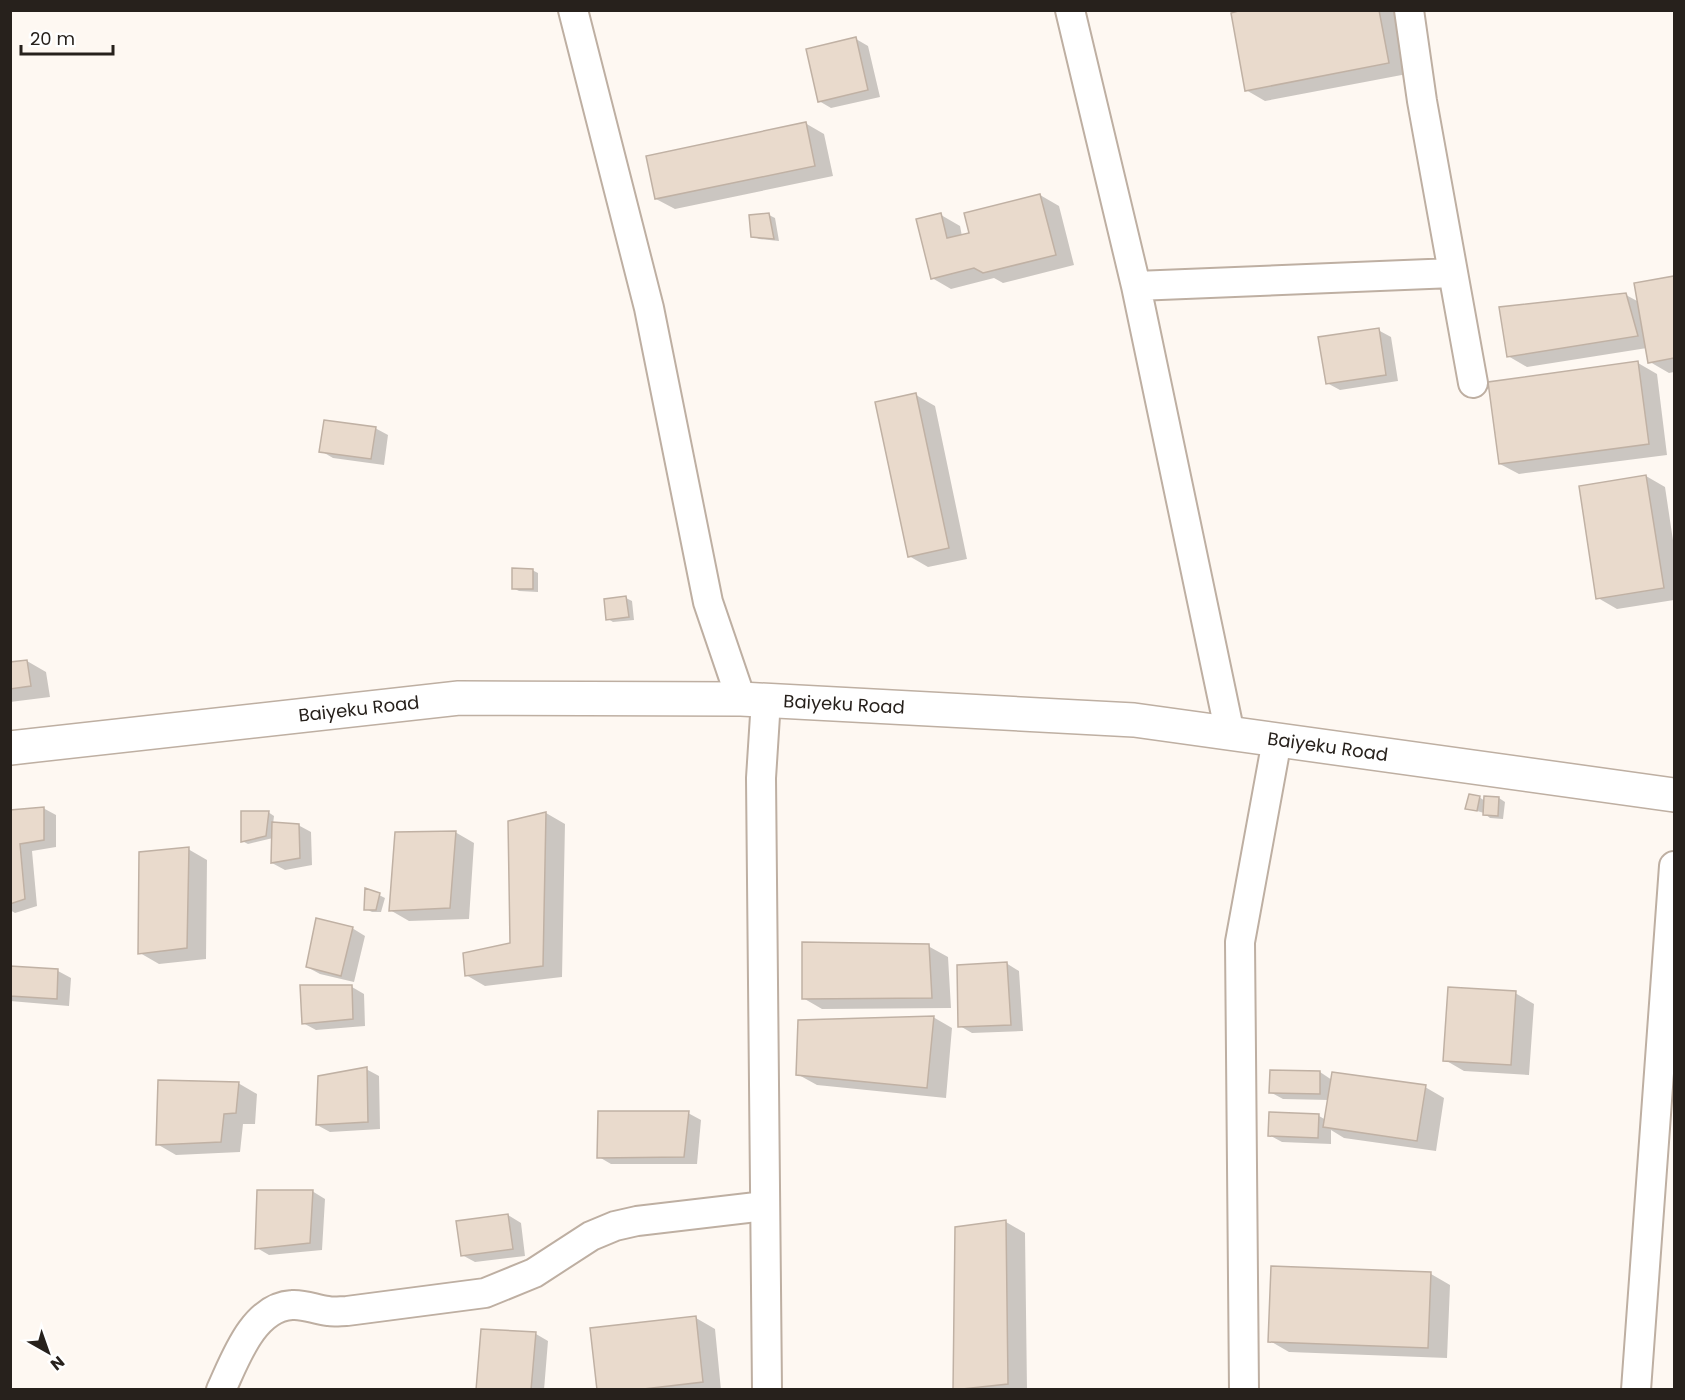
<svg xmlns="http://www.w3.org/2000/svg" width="1685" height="1400" viewBox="0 0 1685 1400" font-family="Poppins,sans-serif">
  <rect width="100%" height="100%" fill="#fef8f2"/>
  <path fill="#0003" d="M1250,10h146l11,64 -142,27 -19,-11z
    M856,39l12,7 12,51 -49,11 -12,-7z
    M805,123l19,11 9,42 -158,33 -19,-10z
    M1040,195l19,11 15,59 -71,18 -9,-5 -43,11 -19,-11 9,-63 19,11 2,10 9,-2z
    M769,215l6,3 4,23 -20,-2 -6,-3z
    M1674,277v95l-5,1 -19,-11 -3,-14 -120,19 -19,-11 118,-61 13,7 -3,-18z
    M1378,330l13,7 7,44 -58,9 -13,-7z
    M1638,363l19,11 10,81 -148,19 -19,-10z
    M916,395l19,11 32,153 -39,8 -19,-11z
    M375,428l13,7 -4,30 -51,-7 -12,-7z
    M1646,476l19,11 9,60v53l-57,9 -19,-11z
    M532,570l6,3v19l-19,-1 -6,-3z
    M626,598l6,3 2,19 -21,2 -5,-3z
    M27,661l19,11 4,25 -40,5v-39z
    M1479,797l6,4 14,-3 6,4 -2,17 -13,-1 -6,-5 -17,-5z
    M43,808l13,7v32l-24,4 5,55 -22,7 -5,-3v-99z
    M268,812l6,4 -1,8 25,1 13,7 1,33 -27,5 -13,-7 1,-25 -25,6 -6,-3z
    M546,813l19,11 -3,153 -77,9 -19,-11 46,-31 -2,-122z
    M455,832l19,11 -5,76 -60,2 -19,-11z
    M188,849l19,11 -1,99 -47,5 -19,-11z
    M379,895l6,3 -4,14h-9l-6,-3z
    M352,928l13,8 -11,46 -34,-8 -13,-7z
    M928,946l20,11 3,51 -129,1 -19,-11z
    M1006,963l13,8 4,60 -51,2 -12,-7z
    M10,967l48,4 13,7 -2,28 -59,-5z
    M352,987l12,7 1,32 -49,4 -13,-7z
    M1515,993l19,11 -5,71 -65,-4 -19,-11z
    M933,1017l19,11 -6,70 -129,-13 -20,-11z
    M366,1069l13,7 1,53 -50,3 -13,-7z
    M1320,1072l12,8 93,7 19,11 -8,53 -92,-13 -13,-8v14l-49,-2 -13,-7 1,-21 49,2 7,4 3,-20 -46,-1 -13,-7z
    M238,1083l19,11 -2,30h-12l-3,28 -64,3 -19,-11z
    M688,1113l13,7 -4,44h-86l-12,-7z
    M312,1191l13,8 -3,51 -53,5 -12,-7z
    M508,1215l13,8 4,33 -50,6 -13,-7z
    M1006,1222l19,11 2,157h-71z
    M1273,1268l158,6 19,11 -3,73 -158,-6 -19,-11z
    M696,1318l19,11 6,61h-123z
    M536,1334l12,7 -4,49h-66z"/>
  <path fill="#e9dacc" stroke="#c0b1a4" stroke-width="1.5" d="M1242,10h137l10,53 -144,28 -14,-78z
    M856,37l12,53 -50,12 -12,-53z
    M806,122l9,44 -160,33 -9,-43z
    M1040,194l16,61 -73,18 -9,-5 -43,11 -15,-60 25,-6 6,25 22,-5 -5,-20z
    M769,213l5,26 -23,-2 -2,-22z
    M1674,276v82l-26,5 -14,-80z
    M1626,293l12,43 -131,21 -8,-50z
    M1379,328l7,47 -60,9 -8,-47z
    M1638,361l11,83 -150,20 -11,-82z
    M916,393l33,155 -41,9 -33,-155z
    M324,420l52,7 -5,32 -52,-7z
    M1646,475l18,113 -68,11 -17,-113z
    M512,568l21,1v20h-21z
    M626,596l3,21 -23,3 -2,-21z
    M27,660l4,26 -21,3v-27z
    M1469,794l11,2 -3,15 -12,-2z
    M1484,796l15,1 -1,19 -15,-1z
    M44,807v33l-24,4 5,55 -15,5v-94z
    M241,811h28l-3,25 -25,6z
    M546,812l-3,154 -78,10 -2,-23 47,-10 -2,-122z
    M272,822l27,2 1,34 -29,5z
    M456,831l-6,77 -61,3 6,-79z
    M189,847l-2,101 -49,6 1,-102z
    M365,888l15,5 -4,17h-12z
    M316,918l37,9 -12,49 -35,-9z
    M802,942l127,2 3,54 -130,1z
    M1007,962l4,63 -53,2 -1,-62z
    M10,966l48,3 -1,30 -47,-3z
    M300,985h52l1,34 -51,5z
    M1448,987l68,4 -5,74 -68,-4z
    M934,1016l-7,72 -131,-13 2,-55z
    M367,1067l1,55 -52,3 2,-49z
    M1270,1070l50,1v23l-51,-1z
    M1332,1072l94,13 -9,56 -94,-14z
    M158,1080l81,2 -3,31 -12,1 -3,28 -65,3z
    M598,1111h91l-5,46 -87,1z
    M1269,1112l50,2 -1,24 -50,-2z
    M257,1190h56l-3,53 -55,6z
    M508,1214l5,35 -52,7 -5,-35z
    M1006,1220l2,164 -55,6 2,-163z
    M1271,1266l160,6 -3,76 -160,-6z
    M696,1316l7,66 -68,8h-38l-7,-62z
    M481,1329l55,3 -5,58h-55z"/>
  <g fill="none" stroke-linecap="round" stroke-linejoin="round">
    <defs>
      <path id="minor" d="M573,10l76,298 59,294 33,97
        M1070,10l66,276 94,448
        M1409,10l13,91 51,282
        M1136,286l317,-13
        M766,700l-5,78 6,612
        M221,1390c14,-30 32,-83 71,-85 13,-1 24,5 36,6 6,1 13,0 19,0l138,-18 49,-20 57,-37 24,-10 22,-5 128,-15
        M1244,1390l-4,-448 37,-202
        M1636,1390l38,-524"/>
      <g id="secondary">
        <path id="s1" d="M10,748l449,-50 282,1 393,21 540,75"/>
      </g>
    </defs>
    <use href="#minor" stroke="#beafa2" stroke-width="32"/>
    <use href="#secondary" stroke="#beafa2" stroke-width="36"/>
    <use href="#minor" stroke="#fff" stroke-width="28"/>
    <use href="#secondary" stroke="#fff" stroke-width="33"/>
  </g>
  <g text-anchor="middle" stroke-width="5" stroke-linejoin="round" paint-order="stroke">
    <g font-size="18" fill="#27211c" stroke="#fff">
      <text dy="6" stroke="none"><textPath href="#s1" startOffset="837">Baiyeku Road</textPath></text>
      <text dy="6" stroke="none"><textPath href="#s1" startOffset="351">Baiyeku Road</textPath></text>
      <text dy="6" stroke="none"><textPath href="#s1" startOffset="1323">Baiyeku Road</textPath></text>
    </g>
  </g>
  <rect width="1685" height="1400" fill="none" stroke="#27211c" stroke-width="24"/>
  <g transform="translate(48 1352) rotate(140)" stroke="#ffffff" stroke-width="4.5" paint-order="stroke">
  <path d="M0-4.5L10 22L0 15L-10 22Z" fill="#27211c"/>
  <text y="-9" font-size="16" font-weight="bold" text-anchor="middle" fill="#27211c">N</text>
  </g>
  <path d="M21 45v9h92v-9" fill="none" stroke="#27211c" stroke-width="3"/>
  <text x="30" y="45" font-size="18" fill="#27211c" stroke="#ffffff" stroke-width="4.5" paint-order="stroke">20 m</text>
</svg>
